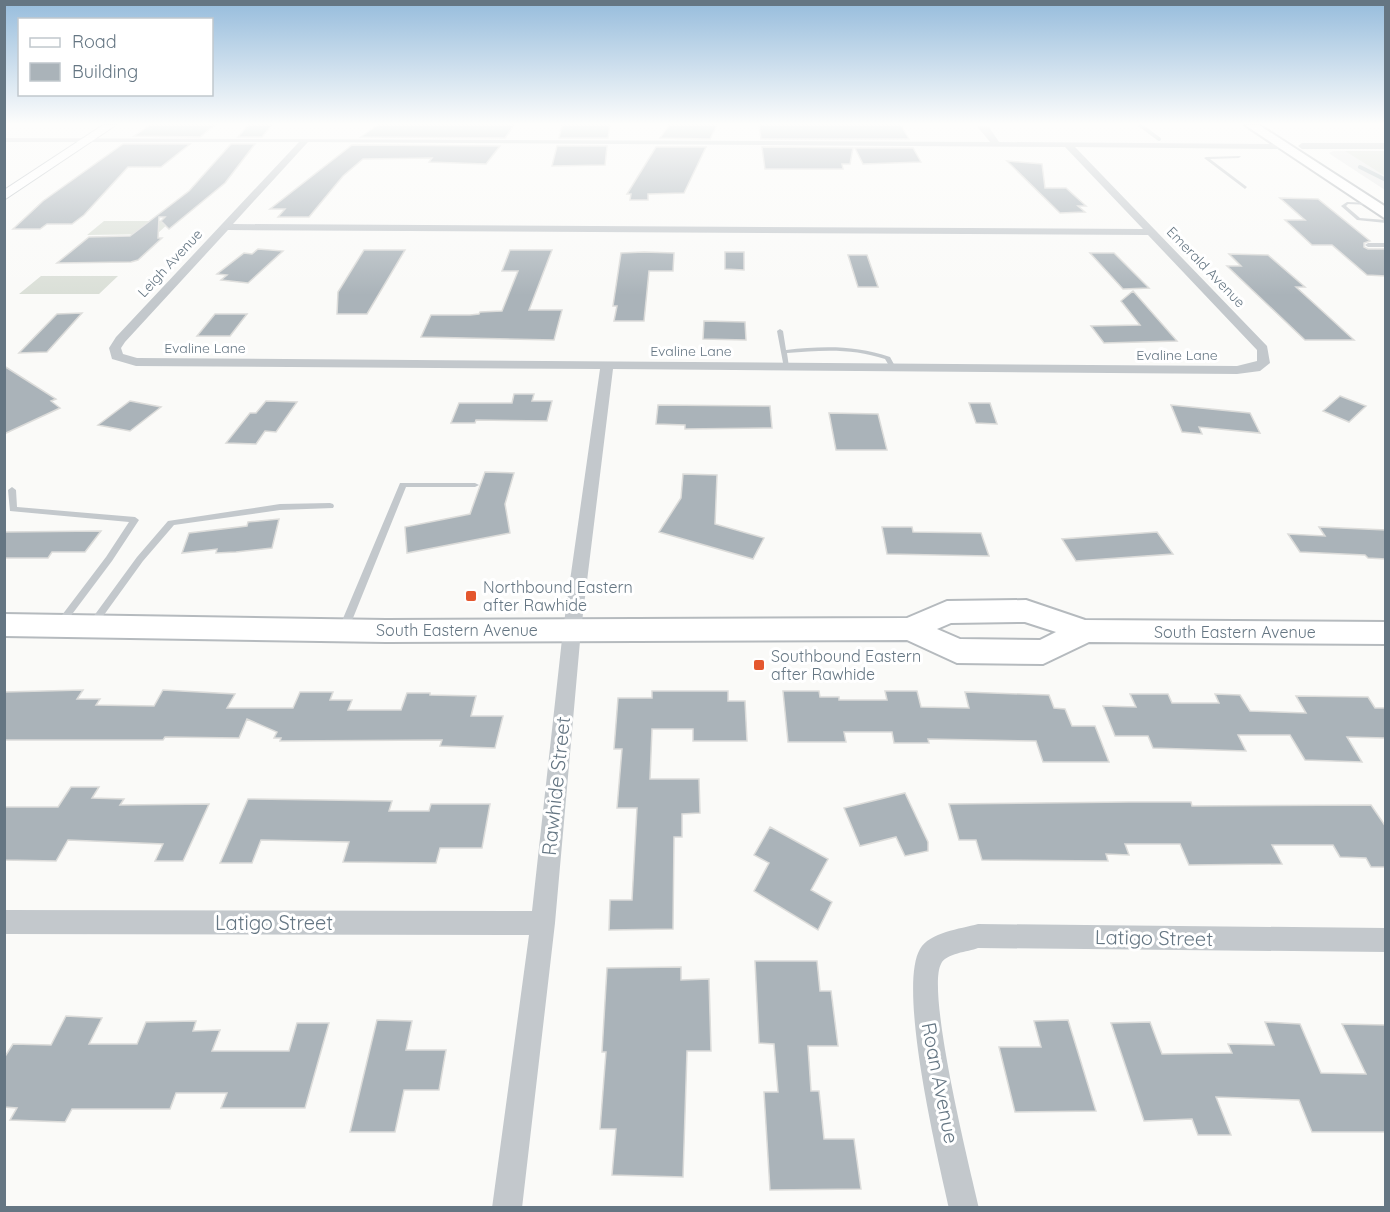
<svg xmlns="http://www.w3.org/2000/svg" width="1390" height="1212" viewBox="0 0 1390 1212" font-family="Quicksand,sans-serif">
  <rect width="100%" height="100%" fill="#fafaf8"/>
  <path fill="#e8e9e9" d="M1334,151h51v39l-52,-34 -4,-3z"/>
  <path fill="#dadfd7" d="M1345,151h40v25z
    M104,221h67l-14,13 -70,1z
    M41,276h77l-19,18h-80z"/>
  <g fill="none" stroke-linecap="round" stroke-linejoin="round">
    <path stroke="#bbc7cb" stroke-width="4" d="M1140,125l19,14
      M1360,167l26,13"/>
  </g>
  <path fill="#aab3b9" stroke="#dcdcda" stroke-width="1.5" d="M150,125h65l-15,12 -66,-1z
    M248,125h24l-10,12h-24z
    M377,125h137l-9,13 -144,-1z
    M562,125h48l-2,13h-49z
    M669,125h48l-7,14 -50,-1z
    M759,125h142l8,14h-148z
    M123,144h67l-29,23h-33l-44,48 -12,9h-25l-7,5h-27l30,-28z
    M231,144h24l-30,39 -56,46 -8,-8 4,-4h-6l-1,21h4l-24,22 -7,2 -74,1 32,-26 41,-1 59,-45z
    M352,145l148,1 -14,18 -57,-2 3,-4 -69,1 -20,17 -34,41h-31l7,-8h-15z
    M557,146h50l-2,19 -53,1z
    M656,147h50l-22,46 -36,1v6h-18l1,-6h-4z
    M762,147l91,1 -3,16h-8l1,5h-78z
    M855,148h58l8,14 -58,2z
    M1007,161l35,3 3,24h21l20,18h-8l7,6 -25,1z
    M1280,198l38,1 52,42 -6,2v4l4,2h18v27l-19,-1 -35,-30h-20l-27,-25h20z
    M258,249l25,2 -35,32 -27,-3 6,-5 -10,-1 27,-21 8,1z
    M364,250h41l-38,64h-30l1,-22z
    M510,250h42l-23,60h33l-8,30 -133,-3 10,-22h39l9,-1 1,-2 22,-1 16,-40h-16z
    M644,252l30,1 -1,18h-24l-5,50h-30l3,-15h-4l8,-53z
    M725,252h19v18l-19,-1z
    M1090,253h24l35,35 -26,1z
    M1229,254l39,1 37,32h-9l58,53h-49l-78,-74h14z
    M848,255h19l11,32h-20z
    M1133,291l44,50 -73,2 -13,-17 49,-1 -19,-24z
    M82,313l-35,39 -28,1 38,-39z
    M215,314h32l-17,22h-33z
    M704,321l41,1 1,18 -43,-1z
    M4,366l52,33 -5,2 9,7 -56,26z
    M514,394h20l-2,7h20l-5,20 -71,-1 -1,3h-24l8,-20h53z
    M1340,396l26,10 -17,16 -26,-11z
    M130,401l31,6 -31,24 -32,-6z
    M266,401l31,1 -21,30 -11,-1 -9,13 -30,-1 24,-30h6z
    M969,403h21l7,21 -21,-1z
    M658,405l112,1 2,22 -87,1v-4l-29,-1z
    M1171,405l79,8 10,20 -61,-6 3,7 -20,-2z
    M829,413l49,1 9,36h-51z
    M485,472l29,1 -9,31 5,29 -103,20 -2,-26 65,-13z
    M683,474l34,1 -2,49 49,14 -11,21 -94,-27 22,-34z
    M279,519l-7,29 -36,4 -20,1 1,-4 -35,4 7,-20 58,-7 1,-4z
    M882,527h30l1,5 68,1 8,23 -102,-2z
    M1319,527l67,3v29l-18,-1 -3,-3 -65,-3 -12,-18 37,2z
    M101,531l-16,21h-33l-4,6h-44v-26z
    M1157,532l16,22 -97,7 -14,-22z
    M83,690l-6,9h23l-4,6 58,1 9,-16 72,4 -8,14h66l7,-16h33l-3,8h22l-4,10h53l6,-17h23v2l46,1 -5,20h32l-8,32 -55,-2 2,-6 -162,1 1,-3h-7l3,-6 -30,-13 -8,19 -74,-1 -2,3h-159v-48z
    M652,691h76v10h17l2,40h-54v-12h-41l-2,50h49l1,34 -18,1v23h-8l-1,92 -64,1 1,-30h22l5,-92h-20l5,-59h-8l4,-51h34z
    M783,691h36l1,6h19v3h48l-2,-9h32l4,16 48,1 -4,-16 84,3 5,13 11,1 7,17h23l14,36h-66l-7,-21 -108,-2 1,4h-35l-2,-11h-48l2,10h-58z
    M1130,694h38l4,9h47l-4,-9 25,1 10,16 56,2 -10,-17 72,1 7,11h11v30l-39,-1 15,25 -57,-2 -15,-25h-52l8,16 -93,-3 -5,-12h-33l-12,-30 33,1z
    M71,787h28l-7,11 32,1 -4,6 89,-1 -26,57h-28l8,-17 -95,-4 -12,21 -52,-1v-53h54z
    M905,793l23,49v9l-23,5 -9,-19 -36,9 -16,-38z
    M248,799l144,2 -3,10h40l2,-7h59l-8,44h-42l-4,15 -93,-1 6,-20 -88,-2 -9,23h-32z
    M1128,802h63l1,4 179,-1 15,22v40h-15l-5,-9 -26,-1 -7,-12h-61l10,19 -93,1 -9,-21h-55l4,11 -23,-1 2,7 -126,-1 -6,-20h-17l-10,-36z
    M770,827l58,32 -17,31 21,12 -14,28 -64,-39 15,-28 -15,-8z
    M755,961h62l3,30h11l7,55h-30l3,45h8l5,48h30l7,50 -91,1 -6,-98h14l-4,-48 -15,-1z
    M681,967v13l28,-1 2,72h-24l-4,126 -71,-2 4,-46h-16l6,-77h-4l5,-84z
    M66,1016l36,2 -13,26h48l9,-22 50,-1 -3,10 27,-1 -8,21h77l8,-28h32l-24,85h-84l6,-15h-51l-6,16h-98l-7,13 -55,-2 7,-12 -13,-1v-49l9,-14 38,1z
    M377,1020l35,1 -6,29h40l-7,40h-35l-9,42h-45z
    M1068,1020l28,91 -81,1 -16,-65h42l-7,-26z
    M1150,1022l12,32 70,-1 -4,-9 46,1 -9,-23 35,2 21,49 45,1 -24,-50 44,1v107h-74l-13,-32 -83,-3 15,38h-33l-6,-16 -48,2 -33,-98z"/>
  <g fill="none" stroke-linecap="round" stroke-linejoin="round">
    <defs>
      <path id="secondary" d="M103,125h13l-112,75v-10z"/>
      <path id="primary" d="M1245,125h14l127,82v12z
        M1026,600l59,20 301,2v22l-297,-2 -46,22 -86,-1 -50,-23 -521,2 -382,-6v-22l382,6 521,-2 40,-17zM1025,622l31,10 -16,8 -80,-1 -23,-10 14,-6z"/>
    </defs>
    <use href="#secondary" stroke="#b3babf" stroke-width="2"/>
    <use href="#primary" stroke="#b5babe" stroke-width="4"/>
    <path fill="#c3c8cc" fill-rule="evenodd" d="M1241,156l-2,2 -29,1 37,28 -2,2 -41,-31 2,-1z
      M1347,202l26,1v2h-2l-23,-1 -2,2 14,12 26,2v3l-29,-3 -16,-14z
      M1386,243v4h-18l-3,-2 3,-2z
      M780,329l3,2 3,19c36,-4 69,-5 104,7l6,11 -5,1 -6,-10c-32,-11 -64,-9 -98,-6l2,14 -5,1 -7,-37z
      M400,483h75l4,2 -4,2h-69l-57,141 -2,2h-6l-2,-2z
      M12,487l4,3 1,17 118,10 4,3 -27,41 -48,64h-6l-2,-2 50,-66 23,-35 -119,-11 -2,-21z
      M330,503l3,1 1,2 -1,2 -53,2 -106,15 -31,36 -47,65h-6l-2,-2 49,-67 31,-36 112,-17z"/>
    <path fill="#c3c8cc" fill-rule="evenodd" d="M976,125l13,2 10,15 287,2v4l-3,1 -208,-2 192,199 3,17 -10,8 -23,3 -624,-5 -32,261 -26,293 -33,285h-30l37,-273 -525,-1v-24l528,1 31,-281 37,-261 -464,-3 -24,-7 -3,-11 7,-11 183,-195h-295v-4l986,4zM308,142l757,5 78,82 -910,-5zM228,230l920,5 109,115v11l-20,5 -1100,-8 -14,-4 -2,-6 4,-6z
      M1386,143v6h-84l-4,-3 4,-3z
      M978,924l408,4v24l-408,-4c-10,4 -32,5 -37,16 -15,28 29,205 38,244h-30c-11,-49 -52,-220 -29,-259 10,-17 40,-20 58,-25z"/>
    <use href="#secondary" fill="#fff" fill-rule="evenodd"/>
    <use href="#primary" fill="#fff" fill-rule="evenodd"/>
  </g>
  <linearGradient id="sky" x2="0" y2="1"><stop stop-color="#96bcdc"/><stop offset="0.42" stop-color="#fdfdfc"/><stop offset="1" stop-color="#fdfdfc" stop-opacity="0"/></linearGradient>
  <rect width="1390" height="295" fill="url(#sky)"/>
  <g fill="#e4572e" stroke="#fff" stroke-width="2">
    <rect x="465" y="590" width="12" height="12" rx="3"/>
    <rect x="753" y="659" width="12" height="12" rx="3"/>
  </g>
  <g text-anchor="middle" stroke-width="6" stroke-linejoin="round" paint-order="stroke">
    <g font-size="14" fill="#657683" stroke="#fff">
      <text transform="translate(170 263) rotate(-47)" y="5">Leigh Avenue</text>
      <text transform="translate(1206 267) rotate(46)" y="5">Emerald Avenue</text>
      <text x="205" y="353">Evaline Lane</text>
      <text x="691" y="356">Evaline Lane</text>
      <text x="1177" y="360">Evaline Lane</text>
    </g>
    <g font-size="16" fill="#657683" stroke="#fff" text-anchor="start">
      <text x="483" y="593">Northbound Eastern<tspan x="483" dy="18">after Rawhide</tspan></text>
      <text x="771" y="662">Southbound Eastern<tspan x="771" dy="18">after Rawhide</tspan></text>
    </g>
    <g font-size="16" fill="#657683" stroke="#fff">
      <text x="457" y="636">South Eastern Avenue</text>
      <text x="1235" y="638">South Eastern Avenue</text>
    </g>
    <g font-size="20" fill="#657683" stroke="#fff">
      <text transform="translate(556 786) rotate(-84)" y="7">Rawhide Street</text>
      <text x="274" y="930">Latigo Street</text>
      <text transform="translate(1154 938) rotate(1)" y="7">Latigo Street</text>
      <text transform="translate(940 1083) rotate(79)" y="7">Roan Avenue</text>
    </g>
  </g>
  <rect width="1390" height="1212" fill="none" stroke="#657683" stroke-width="12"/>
  <rect x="18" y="18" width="195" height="78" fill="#ffffff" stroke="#c1c8cd" stroke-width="1.5"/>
  <rect x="30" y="38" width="30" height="9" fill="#ffffff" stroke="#c1c8cd" stroke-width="1.5"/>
  <text x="72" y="48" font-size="18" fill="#657683">Road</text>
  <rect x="30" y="63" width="30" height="18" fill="#aab3b9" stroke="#c1c8cd" stroke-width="1.5"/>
  <text x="72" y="78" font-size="18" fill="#657683">Building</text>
</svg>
